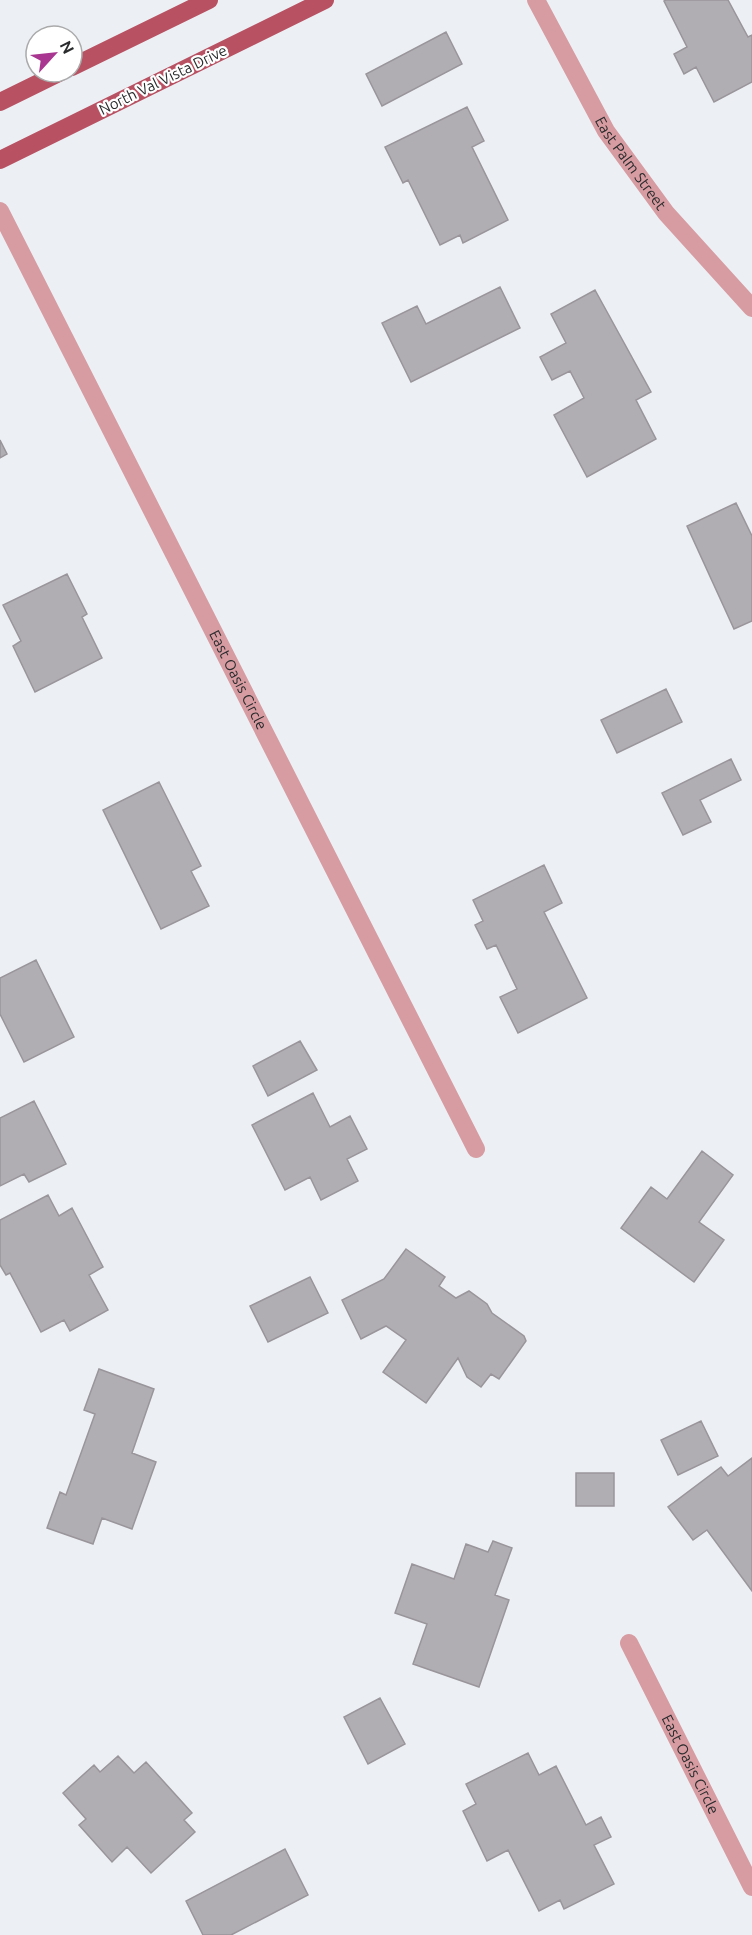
<svg xmlns="http://www.w3.org/2000/svg" width="752" height="1935" viewBox="0 0 752 1935" font-family="Ubuntu,sans-serif">
  <rect width="100%" height="100%" fill="#ecf0f5"/>
  <path fill="#b1aeb3" stroke="#99959a" stroke-width="1.5" d="M666,0h62l20,37 4,-2v47l-38,20 -18,-35 -12,7 -10,-20 13,-7 -23,-46z
    M446,32l16,32 -80,42 -16,-32z
    M467,107l17,34 -12,6 36,73 -45,23 -3,-8 -20,10 -32,-65 -5,3 -18,-36z
    M500,287l20,41 -109,54 -29,-59 35,-17 9,18z
    M595,290l56,102 -15,8 20,39 -69,38 -33,-62 30,-17 -14,-27 -18,9 -12,-23 26,-14 -15,-29z
    M0,440l7,14 -7,4z
    M736,503l16,33v85l-18,8 -47,-103z
    M67,574l20,40 -5,3 20,41 -67,34 -22,-46 8,-5 -18,-36z
    M666,689l16,33 -65,31 -16,-33z
    M731,759l10,21 -41,20 11,22 -28,13 -21,-42z
    M159,782l42,84 -10,5 18,35 -48,23 -58,-119z
    M544,865l18,38 -18,9 43,86 -69,35 -18,-36 17,-8 -21,-44 -9,4 -12,-24 8,-4 -10,-21z
    M36,960l38,77 -50,25 -24,-48v-36z
    M300,1041l17,29 -49,26 -15,-30z
    M313,1093l17,34 20,-11 17,33 -20,10 11,22 -37,19 -11,-23 -25,13 -33,-65z
    M34,1101l32,63 -37,18 -5,-8 -24,12v-68z
    M702,1151l31,24 -34,47 25,18 -30,42 -73,-54 30,-41 16,12z
    M48,1195l11,21 13,-8 31,59 -14,8 19,35 -38,21 -6,-11 -23,12 -31,-59 -4,2 -6,-10v-45z
    M406,1249l39,28 -6,9 17,12 13,-7 18,13 5,9 32,23 2,5 -27,38 -8,-5 -10,13 -14,-10 -9,-19 -32,45 -43,-31 23,-32 -20,-14 -25,13 -19,-39 42,-21z
    M310,1277l18,36 -60,29 -18,-36z
    M99,1369l55,20 -22,64 24,9 -24,67 -30,-11 -9,26 -46,-16 13,-36 6,3 29,-81 -11,-4z
    M701,1421l17,35 -40,19 -17,-35z
    M752,1458v133l-45,-61 -14,10 -25,-33 53,-40 7,9z
    M576,1473h38v33h-38z
    M493,1541l19,7 -17,47 14,5 -30,87 -66,-23 14,-40 -32,-11 17,-49 42,15 12,-35 22,8z
    M380,1698l25,46 -37,20 -24,-47z
    M528,1753l11,22 17,-9 30,59 15,-8 10,20 -17,8 20,39 -50,25 -4,-9 -21,11 -31,-61 -21,11 -24,-50 13,-7 -10,-20z
    M118,1756l16,17 12,-11 46,51 -8,7 11,12 -44,41 -24,-26 -15,15 -33,-37 7,-6 -23,-26 31,-28 6,7z
    M285,1849l23,46 -77,40h-28l-17,-34z"/>
  <g fill="none" stroke-linecap="round" stroke-linejoin="round">
    <g stroke="#d79ca2" stroke-width="18">
      <path id="s1" d="M536,0l70,131 60,82 86,95"/>
      <path id="s2" d="M0,211l476,938"/>
      <path id="s3" d="M629,1643l123,244"/>
    </g>
    <path stroke="#b85162" stroke-width="18" d="M72,67l137,-67
      M0,102l61,-30
      M0,160l325,-160"/>
  </g>
  <g text-anchor="middle" stroke-width="4.5" stroke-linejoin="round" paint-order="stroke">
    <g font-size="15" fill="#2a2b2d" stroke="#fff">
      <text transform="translate(163 80) rotate(-26)" y="5">North Val Vista Drive</text>
      <text dy="5" stroke="none"><textPath href="#s1" startOffset="189">East Palm Street</textPath></text>
      <text dy="5" stroke="none"><textPath href="#s2" startOffset="526">East Oasis Circle</textPath></text>
      <text dy="5" stroke="none"><textPath href="#s3" startOffset="136">East Oasis Circle</textPath></text>
    </g>
  </g>
  <g transform="translate(54 54) rotate(63)"><circle r="28" fill="#ffffff" stroke="#aaaaab" stroke-width="1.5"/>
  <path d="M0-4.5L10 22L0 15L-10 22Z" fill="#a93690"/>
  <text y="-9" font-size="16" font-weight="bold" text-anchor="middle" fill="#2a2b2d">N</text>
  </g>
</svg>
